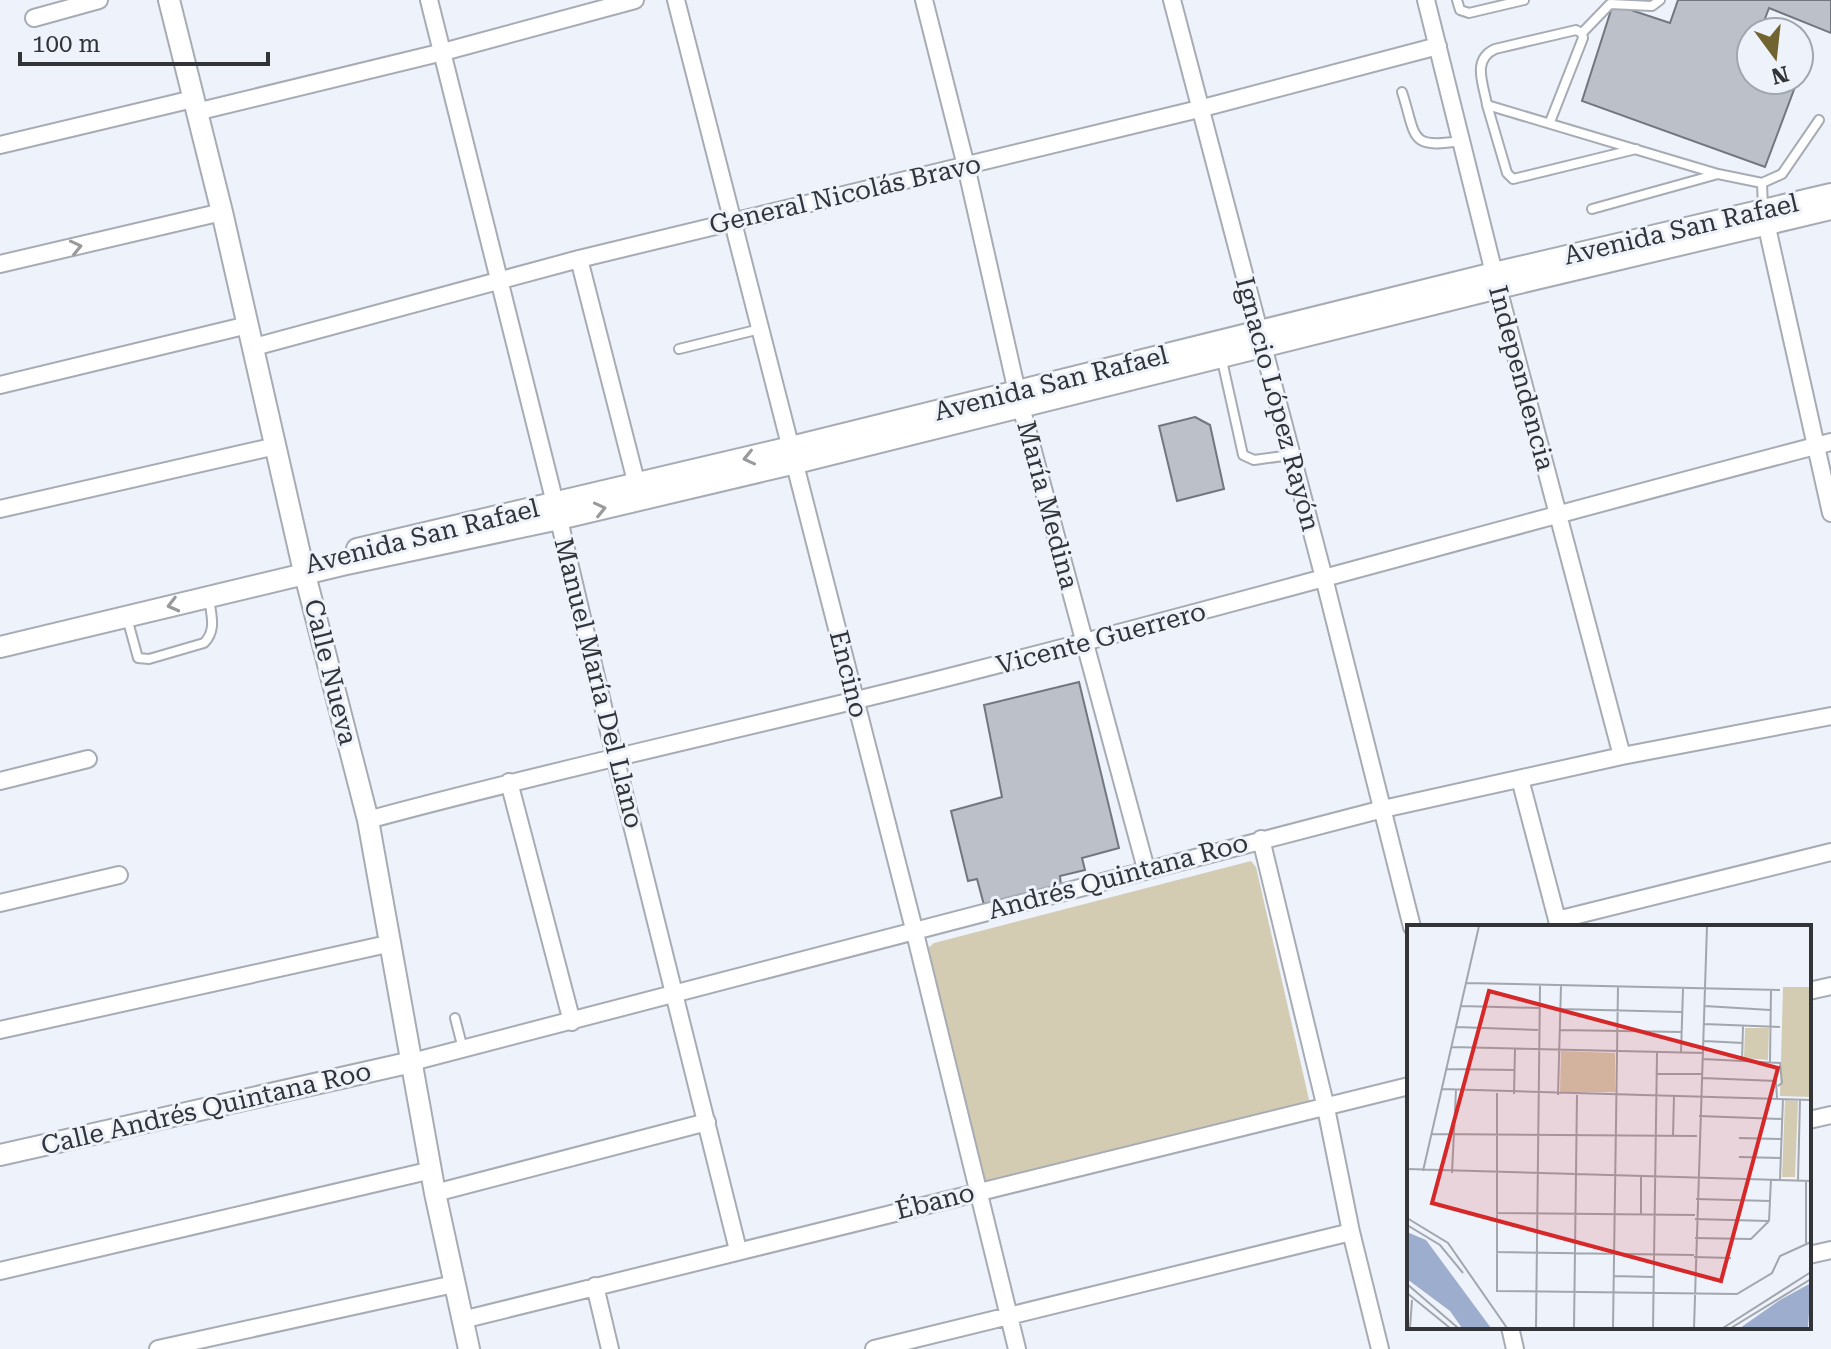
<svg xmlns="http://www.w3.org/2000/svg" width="1831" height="1349" viewBox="0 0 1831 1349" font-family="'Roboto Serif',serif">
  <rect width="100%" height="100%" fill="#edf2fb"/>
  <path fill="#d3ccb3" d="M1251,861l5,6 54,237 -318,80 -7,-3 -58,-232 7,-6z"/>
  <path fill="#bcc0c9" stroke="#72767e" stroke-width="2" d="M1678,0h153v33l-62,-25 -9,24h-9v25l-5,14 5,2v7h22l22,7 -30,80 -183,-66 31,-97 57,19z
    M1195,417l15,8 14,64 -47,12 -18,-75z
    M1079,682l40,166 -37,10 3,12 -25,6 1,10 -77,19 -7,-26 -9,2 -17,-70 51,-14 -18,-92z"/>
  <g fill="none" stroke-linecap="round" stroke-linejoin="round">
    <defs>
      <path id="service" d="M1457,0l3,10 9,3 55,-13
        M1582,33l-6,-3 -81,19c-24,11 -11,36 -8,56l231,69 44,9 1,26
        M1402,92c15,46 6,57 59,49
        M1487,105l20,68 6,6 123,-30
        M1550,122l33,-84 -1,-5 28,-29 42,2 8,-6
        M1762,183l20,-9 37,-54
        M1592,209l126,-35
        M679,349l81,-20
        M1221,356l22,99 11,5 37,-5
        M127,618l11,40 11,1 55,-16c13,-13 7,-28 5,-45
        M455,1018l8,31"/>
      <path id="minor" d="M429,0l126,503 60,254 123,493
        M676,0l238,929 103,420
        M924,0l42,166 51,226 129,477
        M1172,0l152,578 88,349
        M1426,0l68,273 128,483
        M34,18l65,-18
        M196,112l247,-60 192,-52
        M0,145l193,-46
        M1764,214l67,299
        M579,259l60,234
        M0,264l222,-52
        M254,347l325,-88 620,-150 239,-63
        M0,385l248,-60
        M0,509l276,-63
        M1520,779l39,148
        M0,781l88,-22
        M509,782l63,240
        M368,820c198,-54 399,-96 597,-147 290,-74 577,-156 866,-231
        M1261,839l65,269 25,124 29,117
        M0,903l119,-28
        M1557,920l274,-68
        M1809,991l22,-5
        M0,1030l392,-87
        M412,1062l971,-253 239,-53 209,-40
        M1809,1120l22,-5
        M435,1193l272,-71
        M1809,1255l22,-5
        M0,1271l432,-101
        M595,1286l15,63
        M462,1320l947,-234
        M1510,1327l5,22
        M158,1349l296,-65
        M874,1349l477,-117"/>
      <path id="tertiary" d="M169,0l53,212 80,351 66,257 67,373 34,156
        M357,549l434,-102 703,-174 337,-79
        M0,647l342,-82 217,-46 237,-56 702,-175 333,-79
        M0,1155l412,-93"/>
    </defs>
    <use href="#service" stroke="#a7acb4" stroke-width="12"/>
    <use href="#minor" stroke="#a7acb4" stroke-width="20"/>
    <use href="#tertiary" stroke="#a7acb4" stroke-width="24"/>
    <use href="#service" stroke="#fff" stroke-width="8"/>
    <use href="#minor" stroke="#fff" stroke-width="16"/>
    <use href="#tertiary" stroke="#fff" stroke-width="20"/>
  </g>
  <defs><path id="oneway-chevron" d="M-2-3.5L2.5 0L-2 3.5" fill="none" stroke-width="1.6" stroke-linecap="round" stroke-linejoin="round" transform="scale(2)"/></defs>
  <g stroke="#989a9b">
    <use href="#oneway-chevron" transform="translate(76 247) rotate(-13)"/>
    <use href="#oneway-chevron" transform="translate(749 458) rotate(167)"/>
    <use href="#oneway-chevron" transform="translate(600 509) rotate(-13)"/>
    <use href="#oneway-chevron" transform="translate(173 605) rotate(166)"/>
  </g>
  <g text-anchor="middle" stroke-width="6" stroke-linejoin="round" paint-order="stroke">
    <g font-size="26" fill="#323437" stroke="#edf2fb">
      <text transform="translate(845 194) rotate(-13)" y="9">General Nicolás Bravo</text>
      <text transform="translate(1681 229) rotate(-13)" y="9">Avenida San Rafael</text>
      <text transform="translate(1522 378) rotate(75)" y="9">Independencia</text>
      <text transform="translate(1051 383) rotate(-14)" y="9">Avenida San Rafael</text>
      <text transform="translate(1278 404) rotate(75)" y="9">Ignacio López Rayón</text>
      <text transform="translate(1048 505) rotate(75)" y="9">María Medina</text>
      <text transform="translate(422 536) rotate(-14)" y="9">Avenida San Rafael</text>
      <text transform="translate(1101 638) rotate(-15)" y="9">Vicente Guerrero</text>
      <text transform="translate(331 672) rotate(76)" y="9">Calle Nueva</text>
      <text transform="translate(849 674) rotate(76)" y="9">Encino</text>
      <text transform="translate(599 683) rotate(76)" y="9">Manuel María Del Llano</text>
      <text transform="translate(1118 876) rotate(-15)" y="9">Andrés Quintana Roo</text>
      <text transform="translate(206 1108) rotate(-13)" y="9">Calle Andrés Quintana Roo</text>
      <text transform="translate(935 1201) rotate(-14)" y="9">Ébano</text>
    </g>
  </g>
  <g transform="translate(1407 925)">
    <rect width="404" height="404" fill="#edf2fb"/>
    <path d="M376,62h28v110l-31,-1zM338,103h24l-1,32 -24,-2zM154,126l54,2v39h-55zM378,175l13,1 -3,76h-13z" fill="#d3ccb3"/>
    <path d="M0,307l19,8 65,88h-29l-12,-17 -43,-32zM404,358l-3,45h-68l40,-28z" fill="#9dadcd"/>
    <path fill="none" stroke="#a2a6ad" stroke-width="2" d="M59,58l314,7M54,81l78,2M298,81l65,4M153,84l122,3M297,99l76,3M49,102l82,3M153,105l122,2M297,116l39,2M44,122l253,6M274,128l2,-64M296,134l77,4 2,20 -4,3M335,136l1,-35M363,137l1,-72M39,144l68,1M250,149h46M295,153l74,3 1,18M34,164l370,11M90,168v198l240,3 35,-21 8,-17 31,-14M107,169l1,-45M151,170l3,-109M292,191l83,3M24,209l266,2M266,211l1,-40M332,213l42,1M332,232l42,1M0,244l404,12M16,246l56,-245M45,248l4,-83M373,254l3,-80M391,255l2,-80M399,256v63M289,274l74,2M89,288l199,2M234,290v-40M0,293l41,25 59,85M288,294l73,2M362,296l2,-42M0,300l33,20 23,28M288,313l56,1 18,-18M89,327l198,3M287,332l37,1M207,351l39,1M0,359l51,44M0,368l43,35M3,403l2,-28M129,403l4,-342M167,403l3,-233M206,403l5,-341M246,403l4,-275M287,403l13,-402M316,403l88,-56M324,403l80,-49"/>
    <path fill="#d62828" fill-opacity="0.15" stroke="#d62828" stroke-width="4" d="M82,66l289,77 -57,213 -289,-78z"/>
    <rect width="404" height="404" fill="none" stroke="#323437" stroke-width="4"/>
  </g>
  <g transform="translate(1775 56) rotate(165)"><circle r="38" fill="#edf2fb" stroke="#a2a6ad" stroke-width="2"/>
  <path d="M0-6L14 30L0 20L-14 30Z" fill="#726431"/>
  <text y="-12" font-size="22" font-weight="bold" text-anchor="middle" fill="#323437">N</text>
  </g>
  <path d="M20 52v12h248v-12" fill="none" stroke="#323437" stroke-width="4"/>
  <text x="32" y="52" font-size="24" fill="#323437" stroke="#edf2fb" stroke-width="6" paint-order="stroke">100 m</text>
</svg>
